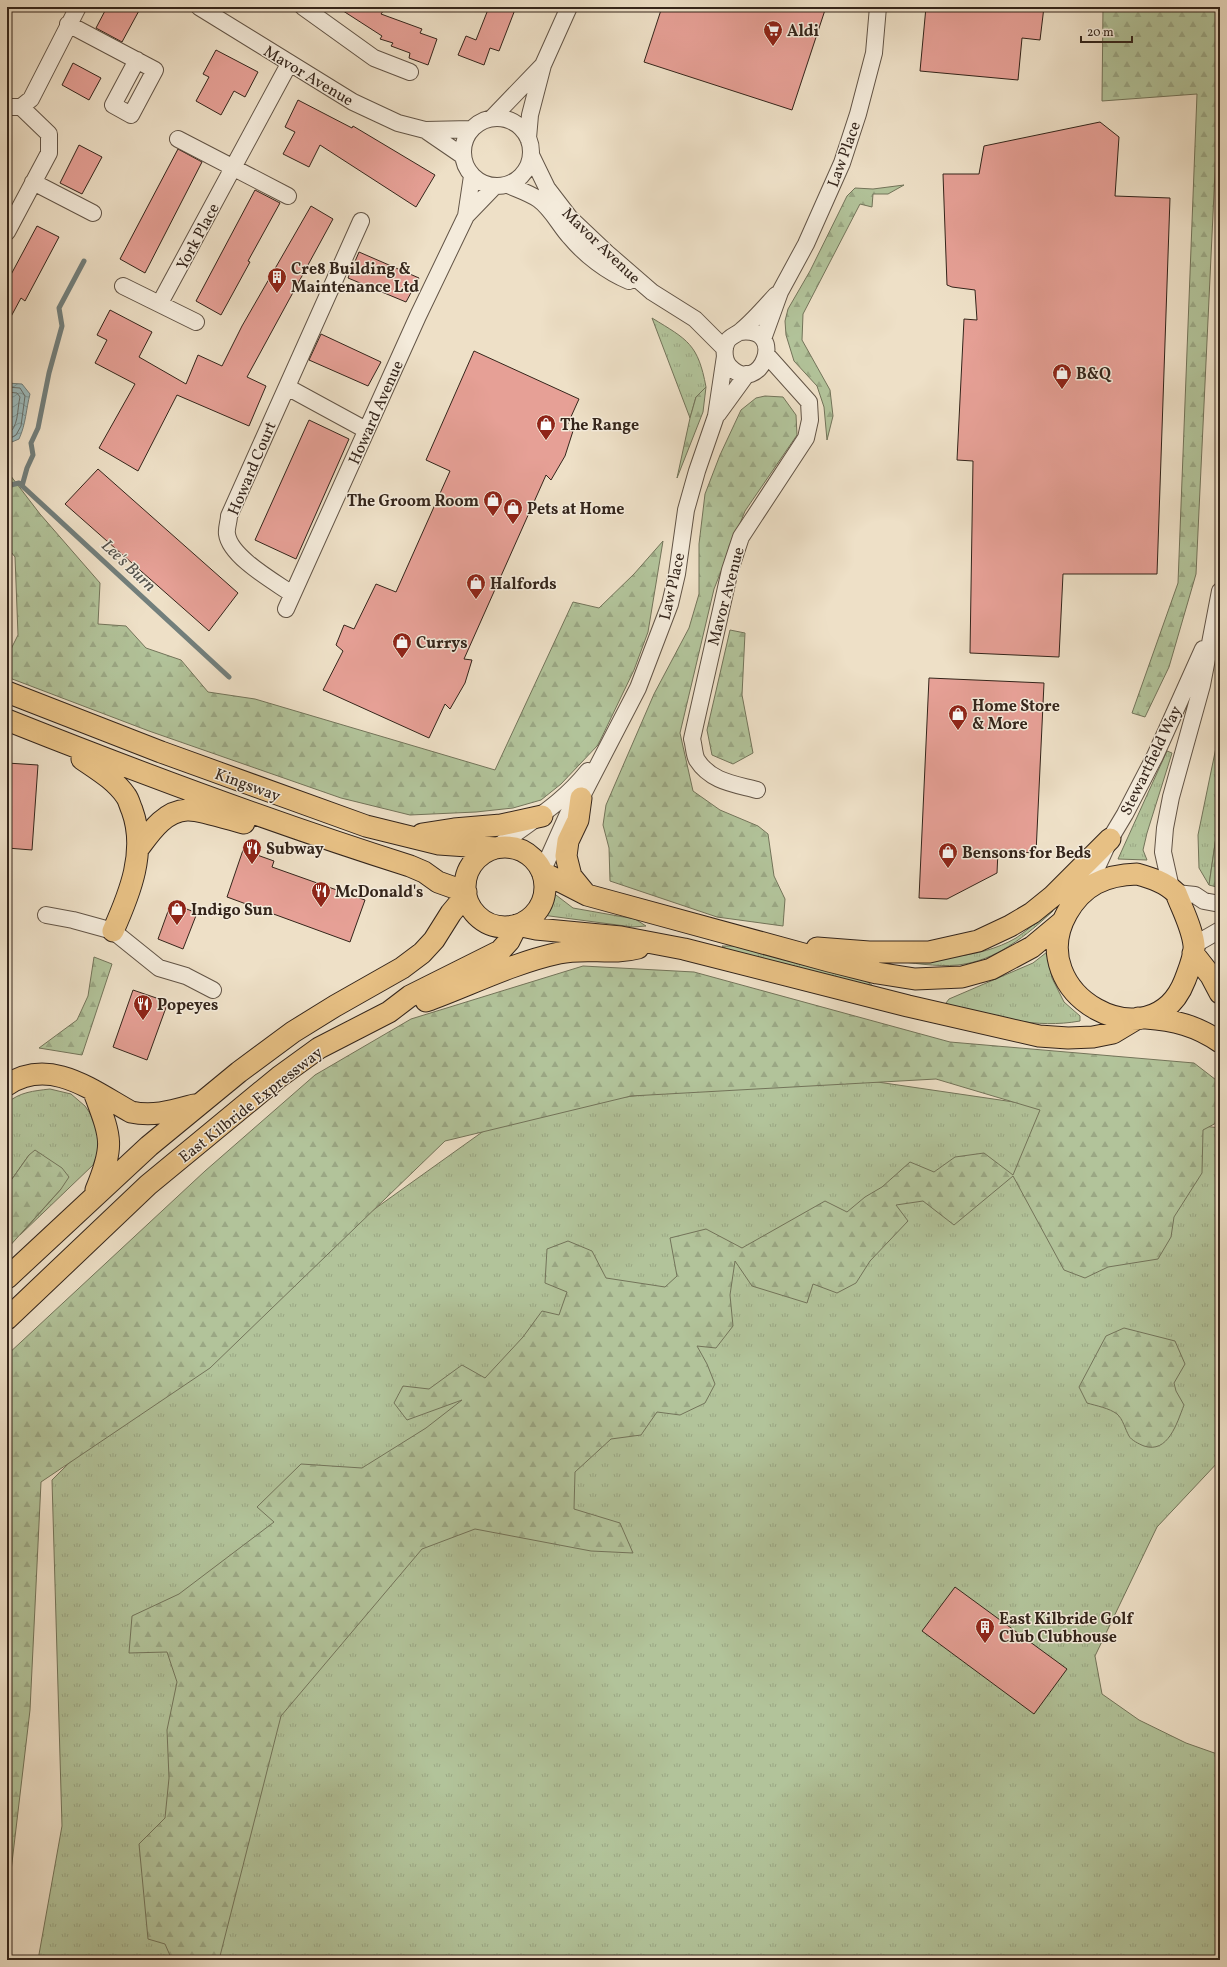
<svg xmlns="http://www.w3.org/2000/svg" width="1227" height="1967" viewBox="0 0 1227 1967" font-family="Vollkorn,serif">
  <defs>
    <pattern id="grass-tufts" width="24" height="20" patternUnits="userSpaceOnUse"><rect width="24" height="20" fill="#b2c39a"/><path d="M3 7l-1-3M5 7V3M7 7l1-3M15 17l-1-3M17 17v-4M19 17l1-3" fill="none" stroke="#9aa784"/></pattern>
    <pattern id="forest-firs" width="22" height="20" patternUnits="userSpaceOnUse"><rect width="22" height="20" fill="#b2c39a"/><path d="M5 1l3.5 6h-7zM16 11l3.5 6h-7z" fill="#9aa784"/></pattern>
    <pattern id="water-waves" width="16" height="10" patternUnits="userSpaceOnUse"><rect width="16" height="10" fill="#9cbbbd"/><path d="M0 5q4-4 8 0t8 0" fill="none" stroke="#809899"/></pattern>
  </defs>
  <rect width="100%" height="100%" fill="#eee0c7"/>
  <filter id="stains"><feTurbulence type="fractalNoise" baseFrequency=".005" numOctaves="4"/><feColorMatrix values="0 0 0 0 .2 0 0 0 0 .09 0 0 0 0 .02 0 0 0 .5 -.17"/></filter>
  <radialGradient id="worn" r=".72"><stop offset=".6" stop-color="#630" stop-opacity="0"/><stop offset="1" stop-color="#630" stop-opacity=".3"/></radialGradient>
  <path fill="url(#grass-tufts)" stroke="#73745a" d="M652,318c36,22 46,26 54,69l-10,10 -6,21z
    M1220,728v105l-4,4 -7,48 -10,-17 -1,-33z
    M1167,751l5,2 -25,80 -4,17 4,10 -29,-1z
    M552,892l21,16 62,11 11,7 -13,1 -91,-12 9,-11z
    M1052,909l1,2c-26,24 -57,50 -95,54 -22,2 -46,-2 -68,-5 42,-2 88,0 126,-22 12,-8 24,-19 36,-29z
    M722,946h17l125,33 9,7 -16,-2 -124,-31z
    M1047,952l5,26 12,24 16,14v5c-44,8 -84,-4 -127,-14l-7,-4 3,-4 84,-36z
    M823,1074l218,32 179,22v332l-63,67 -62,129 7,38 37,26 47,23 34,12v205h-1182l24,-134 -10,-346 145,-144 316,-226z
    M50,1089l21,5 14,12 13,19 1,24 -6,16 -73,70 41,-46 -32,-34 -22,31v-83c13,-11 26,-12 43,-14z"/>
  <path fill="url(#forest-firs)" stroke="#73745a" d="M1103,7h117v59l-24,508 -27,93 -24,50 -13,-4 46,-130 19,-489 -95,7z
    M904,185l-16,9h-15l-1,13 -12,-3 -57,110 -1,26 28,50 3,26 -6,24 -3,-33 -7,-21 -23,-25 -8,-26 -1,-14 3,-12 22,-38 37,-75 8,-8 18,1z
    M706,387l-3,25 -26,66 13,-60 6,-21z
    M765,396l18,1 13,18 1,20 -52,76 -31,78 -34,144 13,58 27,19 38,16 10,8 6,42 11,23 -2,27 -66,-9 -107,-36 -1,-33 -6,-23 3,-20 48,-111 35,-66 10,-34v-50l6,-50 15,-39 21,-45 15,-12z
    M7,471l33,43 60,69 -2,41 28,2 20,22 35,12 27,32 47,7 240,71 78,-168 26,6 35,-34 29,-33 -15,91 -14,38 -36,75 -37,39 -20,16 -28,8 -37,4 -66,3 -69,-17 -192,-67 -142,-54v-25l2,1 9,-18 -3,-78 -8,-10z
    M730,630l15,3 -3,62 11,58 -20,11 -21,-9 -5,-25z
    M1220,833v55l-11,-3 7,-48z
    M94,957l18,7 -30,91 -43,-7 38,-28 11,-24z
    M583,966l111,6 256,70 244,21 26,20v38l-17,9 -1,43 -28,44 -3,20 -13,22 -50,8 -23,11 -21,-8 -51,-94 -59,49 -31,-24 -27,4 12,16 -38,40 -14,22 -19,10 -24,-9 -6,19 -55,-17 -17,-25 -5,34 3,31 -17,22 -19,-2 10,18 8,20 -10,19 -25,12 -23,-3 -16,23 -30,4 -36,33 -1,37 46,14 13,30 -42,-2 -116,-22 -53,20 -141,167 -62,244h-47l-7,-16 -17,-5 -9,-95 26,-26 4,-40 -2,-48 10,-48 -10,-30 -38,1 3,-37 47,-22 95,-72 -17,-15 44,-43 61,4 64,-40 36,-28 -55,20 -13,-17 9,-17 26,3 33,-24 23,13 38,-41 19,-26 17,4 8,-23 -22,-9 2,-34 21,-8 24,10 14,27 59,9 12,-11 -7,-38 36,-9 36,19 83,-47 22,11 18,-15 17,-10 28,-25 24,10 21,-15 29,-4 29,22 27,-65 -104,-31 -305,17 -186,45 -235,227 -169,114 -11,228 -23,195v-550l198,-184 110,-96 96,-56z
    M35,1150l27,18 7,9 -8,12 -54,60v-63l22,-31z
    M1124,1328l51,13 10,23 -11,19 2,8 8,14c-7,18 -16,49 -40,41 -5,-2 -13,-6 -15,-10 -4,-7 -6,-17 -12,-22 -8,-6 -20,-8 -30,-11l-8,-16 27,-51z"/>
  <path fill="url(#water-waves)" stroke="#727f7c" d="M7,383l15,1 8,10c-4,15 -4,30 -11,45l-12,5z"/>
  <g fill="none" stroke-linecap="round" stroke-linejoin="round">
    <path stroke="#68706c" stroke-width="1" d="M7,387l13,1 5,8 -4,30 -5,9 -9,5
      M7,392l10,1 3,4c-3,12 -1,32 -13,37"/>
    <path stroke="#727f7c" stroke-width="5" d="M7,486l12,-3 210,194
      M22,486l5,-18 6,-13 -2,-12 7,-15 11,-55 13,-47 -3,-18 25,-47"/>
  </g>
  <path fill="#e6a096" stroke="#34251b" d="M107,7h34l-19,35 -26,-14z
    M337,7h49l-5,7 41,15 -2,4 17,6 -9,26 -19,-7 1,-5 -19,-7 2,-3 -13,-4 2,-3z
    M489,7h27l-17,44 -9,-3 -6,17 -26,-10 8,-19 10,4z
    M662,7h164l-34,103 -148,-48z
    M926,7h118l-4,33 -18,-2 -4,42 -98,-9z
    M216,50l42,22 -13,25 -11,-6 -13,24 -25,-14 13,-24 -6,-3z
    M73,63l28,15 -12,22 -27,-15z
    M298,100l54,28 1,-2 82,49 -19,32 -96,-62 -11,22 -26,-13 12,-22 -10,-5z
    M1100,122l19,15 -4,59 55,2 -13,376h-94l-4,83 -89,-4 3,-192 -16,-1 7,-141 13,1 -2,-30 -23,-3 -5,-2 -4,-111h36l5,-28z
    M79,145l23,12 -20,37 -22,-11z
    M178,149l24,13 -57,111 -25,-14z
    M255,190l25,13 -32,58 2,1 -29,53 -25,-14z
    M311,206l22,13 -86,158 19,9 -17,40 -72,-31 -39,76 -39,-23 36,-64 -40,-21 12,-23 -10,-5 13,-25 42,22 -13,25 47,27 12,-29 24,11 20,-40z
    M37,226l22,11 -34,64 -4,-3 -14,26v-42z
    M359,252l60,26 -13,24 -58,-24z
    M321,334l60,28 -13,24 -59,-26z
    M474,351l105,48 -14,31 8,1 -8,25 -14,24 -5,-5 -82,184 8,1 -7,23 -15,26 -5,-5 -16,34 -106,-48 20,-39 -7,-6 8,-20 10,4 22,-45 20,8 54,-121 -24,-11z
    M309,420l40,19 -53,120 -41,-19z
    M98,469l140,124 -29,38 -144,-127z
    M929,678l115,5 -8,170 -38,-2 -1,22 -50,26 -28,-1z
    M7,763l31,2 -6,85 -25,-2z
    M243,850l31,11 -2,6 93,33 -15,42 -123,-45z
    M171,903l26,10 -14,36 -25,-10z
    M133,990l35,12 -21,58 -34,-13z
    M955,1587l112,82 -33,45 -112,-83z"/>
  <g fill="none" stroke-linecap="round" stroke-linejoin="round">
    <defs>
      <path id="minor" d="M199,7l154,95 45,21 27,7 46,-1
        M303,7l71,51 36,14
        M68,24l87,46 -24,45 -18,-10 24,-45
        M7,107h14l10,-8 47,-92
        M463 152a34 34 0 1 1 68 0a34 34 0 1 1-68 0Z
        M492,118l51,-53
        M425,130l38,26
        M528,138l2,-23 13,-50 26,-58
        M178,139l110,57
        M531,155l16,33 23,30 37,35 45,39 43,27 30,30
        M33,182l60,31
        M508,185c9,4 21,8 30,14 14,10 21,26 32,38 15,18 37,35 59,44
        M466,216l6,-40
        M7,232l42,-79v-19l-28,-27
        M123,286l73,36
        M160,303l129,-239
        M740,332c49,-6 20,66 -10,35 -5,-5 -6,-13 -5,-20 1,-3 2,-6 4,-8 4,-4 9,-5 13,-9 12,-10 23,-23 34,-35
        M763,339l17,-47 26,-48 36,-81 16,-49 16,-61 4,-46
        M287,387l79,43
        M718,414l29,-40
        M292,594c-17,-12 -62,-37 -65,-60 -1,-5 2,-13 2,-18l132,-295
        M286,609l132,-293 48,-100 28,-29
        M757,790c-22,-6 -46,-8 -60,-30 -3,-5 -3,-15 -5,-21l38,-169 11,-33 65,-99 4,-18 -1,-18 -42,-47
        M496,848c34,-27 64,-42 92,-77
        M542,872l26,-58 13,-16 57,-110 32,-84 7,-30 9,-64 11,-39 19,-55 9,-60
        M1171,888l-8,-36 2,-24 6,-31 31,-112 18,-94
        M1087,889l23,-50 15,-25 30,-58 48,-107
        M1176,893l19,2 9,6 16,3
        M46,915l27,5 40,11 46,37 27,8 27,14
        M1194,945l26,-15"/>
      <path id="major" d="M7,692l154,60 205,74 73,18 57,4
        M7,720c133,53 267,103 403,146l14,6 14,10 28,10
        M82,759c16,11 33,21 44,37 3,4 4,10 6,14 15,41 -2,83 -19,121
        M581,798l-3,22 -10,21 -2,15 5,20 13,16
        M422,834l32,-5 47,-4 41,-9
        M465 887a40 40 0 1 1 80 0a40 40 0 1 1-80 0Z
        M138,849c12,-16 26,-38 49,-39 11,-1 45,10 57,13
        M542,872l45,23 242,66 48,12 38,6 47,-2 29,-8 41,-22 30,-25
        M1137,874c14,4 28,8 39,19 6,16 16,34 18,52 1,11 -5,24 -9,35 -33,86 -164,14 -118,-67 16,-28 38,-38 70,-39z
        M517,925l19,4 85,8 63,12 224,57 131,30 29,2 25,-1 20,-4 25,-15
        M817,948l52,4h60l49,-11 32,-15 22,-13 21,-17 57,-57
        M1193,953l18,23 9,17
        M426,1001c44,-16 87,-38 133,-48 27,-6 53,2 79,-5
        M1146,1018c28,2 51,8 74,24
        M7,1085c43,-29 86,6 124,27 22,5 41,-1 63,-7
        M94,1092c17,46 21,52 2,98
        M7,1278l142,-132 90,-74 54,-40 42,-26 67,-38 20,-15 12,-13 17,-27 15,-18
        M7,1319l141,-134 131,-108 40,-29 70,-36 21,-16 90,-45 9,-10 8,-16"/>
    </defs>
    <use href="#minor" stroke="#625446" stroke-width="18"/>
    <use href="#major" stroke="#34251b" stroke-width="23"/>
    <use href="#minor" stroke="#f4ebdb" stroke-width="16"/>
    <use href="#major" stroke="#e7c084" stroke-width="21"/>
  </g>
  <defs>
    <symbol id="supermarket-pin" viewBox="-11 -11 22 30"><path d="M0 17L-7.5 6A9.5 9.5 0 1 1 7.5 6Z" fill="#8f2418" stroke="#f4ebdb"/><path d="M-6-5.5h2.5l.6 2H6L4.5 2H-2.5L-4.4-4H-6ZM-1.5 3.2a1.3 1.3 0 1 0 .1 0ZM3 3.2a1.3 1.3 0 1 0 .1 0Z" fill="#fff"/></symbol>
    <symbol id="building-pin" viewBox="-11 -11 22 30"><path d="M0 17L-7.5 6A9.5 9.5 0 1 1 7.5 6Z" fill="#8f2418" stroke="#f4ebdb"/><path d="M-4-6H4V6H1V3H-1V6H-4ZM-2.5-4.3h1.7v1.8h-1.7ZM.8-4.3h1.7v1.8H.8ZM-2.5-1h1.7V.8h-1.7ZM.8-1h1.7V.8H.8Z" fill="#fff"/></symbol>
    <symbol id="shop-pin" viewBox="-11 -11 22 30"><path d="M0 17L-7.5 6A9.5 9.5 0 1 1 7.5 6Z" fill="#8f2418" stroke="#f4ebdb"/><path d="M-5-2.5h2.3a2.7 3.5 0 0 1 5.4 0H5L5.5 6h-11ZM-1.5-2.5h3a1.5 2.3 0 0 0-3 0Z" fill="#fff"/></symbol>
    <symbol id="restaurant-pin" viewBox="-11 -11 22 30"><path d="M0 17L-7.5 6A9.5 9.5 0 1 1 7.5 6Z" fill="#8f2418" stroke="#f4ebdb"/><path d="M-5-6h1v4h1v-4h1v4h1v-4h1v5L-1.5 .5V6h-2V.5L-5-1ZM5-6V6H3V1.5H1.5Q1.5-4 5-6Z" fill="#fff"/></symbol>
  </defs>
  <g fill-rule="evenodd">
    <use href="#supermarket-pin" x="762" y="19" width="22" height="30"/>
    <use href="#building-pin" x="266" y="266" width="22" height="30"/>
    <use href="#shop-pin" x="1051" y="362" width="22" height="30"/>
    <use href="#shop-pin" x="535" y="413" width="22" height="30"/>
    <use href="#shop-pin" x="482" y="489" width="22" height="30"/>
    <use href="#shop-pin" x="502" y="497" width="22" height="30"/>
    <use href="#shop-pin" x="465" y="572" width="22" height="30"/>
    <use href="#shop-pin" x="391" y="631" width="22" height="30"/>
    <use href="#shop-pin" x="947" y="703" width="22" height="30"/>
    <use href="#restaurant-pin" x="241" y="837" width="22" height="30"/>
    <use href="#shop-pin" x="937" y="841" width="22" height="30"/>
    <use href="#restaurant-pin" x="310" y="880" width="22" height="30"/>
    <use href="#shop-pin" x="166" y="898" width="22" height="30"/>
    <use href="#restaurant-pin" x="132" y="993" width="22" height="30"/>
    <use href="#building-pin" x="974" y="1616" width="22" height="30"/>
  </g>
  <g text-anchor="middle" stroke-width="3" stroke-linejoin="round" paint-order="stroke">
    <g font-size="16" font-weight="bold" fill="#34251b" stroke="#f4ebdb" text-anchor="start">
      <text x="787" y="36">Aldi</text>
      <text x="291" y="274">Cre8 Building &amp;<tspan x="291" dy="18">Maintenance Ltd</tspan></text>
      <text x="1076" y="379">B&amp;Q</text>
      <text x="560" y="430">The Range</text>
      <text x="479" y="506" text-anchor="end">The Groom Room</text>
      <text x="527" y="514">Pets at Home</text>
      <text x="490" y="589">Halfords</text>
      <text x="416" y="648">Currys</text>
      <text x="972" y="711">Home Store<tspan x="972" dy="18">&amp; More</tspan></text>
      <text x="266" y="854">Subway</text>
      <text x="962" y="858">Bensons for Beds</text>
      <text x="335" y="897">McDonald's</text>
      <text x="191" y="915">Indigo Sun</text>
      <text x="157" y="1010">Popeyes</text>
      <text x="999" y="1624">East Kilbride Golf<tspan x="999" dy="18">Club Clubhouse</tspan></text>
    </g>
    <g font-size="16" fill="#34251b" stroke="#f4ebdb">
      <text transform="translate(309 75) rotate(31)" y="6">Mavor Avenue</text>
      <text transform="translate(843 154) rotate(-70)" y="6">Law Place</text>
      <text transform="translate(197 236) rotate(-62)" y="6">York Place</text>
      <text transform="translate(602 245) rotate(44)" y="6">Mavor Avenue</text>
      <text transform="translate(375 412) rotate(-66)" y="6">Howard Avenue</text>
      <text transform="translate(251 468) rotate(-67)" y="6">Howard Court</text>
      <text transform="translate(671 586) rotate(-77)" y="6">Law Place</text>
      <text transform="translate(725 596) rotate(-75)" y="6">Mavor Avenue</text>
      <text transform="translate(1150 760) rotate(-64)" y="6">Stewartfield Way</text>
      <text transform="translate(248 784) rotate(20)" y="6">Kingsway</text>
      <text transform="translate(250 1104) rotate(-38)" y="6">East Kilbride Expressway</text>
    </g>
    <g font-size="17" font-style="italic" fill="#53524c" stroke="#f4ebdb">
      <text transform="translate(129 565) rotate(43)" y="6">Lee's Burn</text>
    </g>
  </g>
  <rect width="1227" height="1967" fill="none" stroke="#eee0c7" stroke-width="24"/>
  <rect x="8" y="8" width="1211" height="1951" fill="none" stroke="#34251b" stroke-width="2"/>
  <rect x="12" y="12" width="1203" height="1943" fill="none" stroke="#34251b"/>
  <path d="M1081 36v6h51v-6" fill="none" stroke="#34251b" stroke-width="2"/>
  <text x="1087" y="36" font-size="12" fill="#34251b" stroke="#f4ebdb" stroke-width="3" paint-order="stroke">20 m</text>
  <rect width="100%" height="100%" filter="url(#stains)"/>
  <rect width="100%" height="100%" fill="url(#worn)"/>
</svg>
